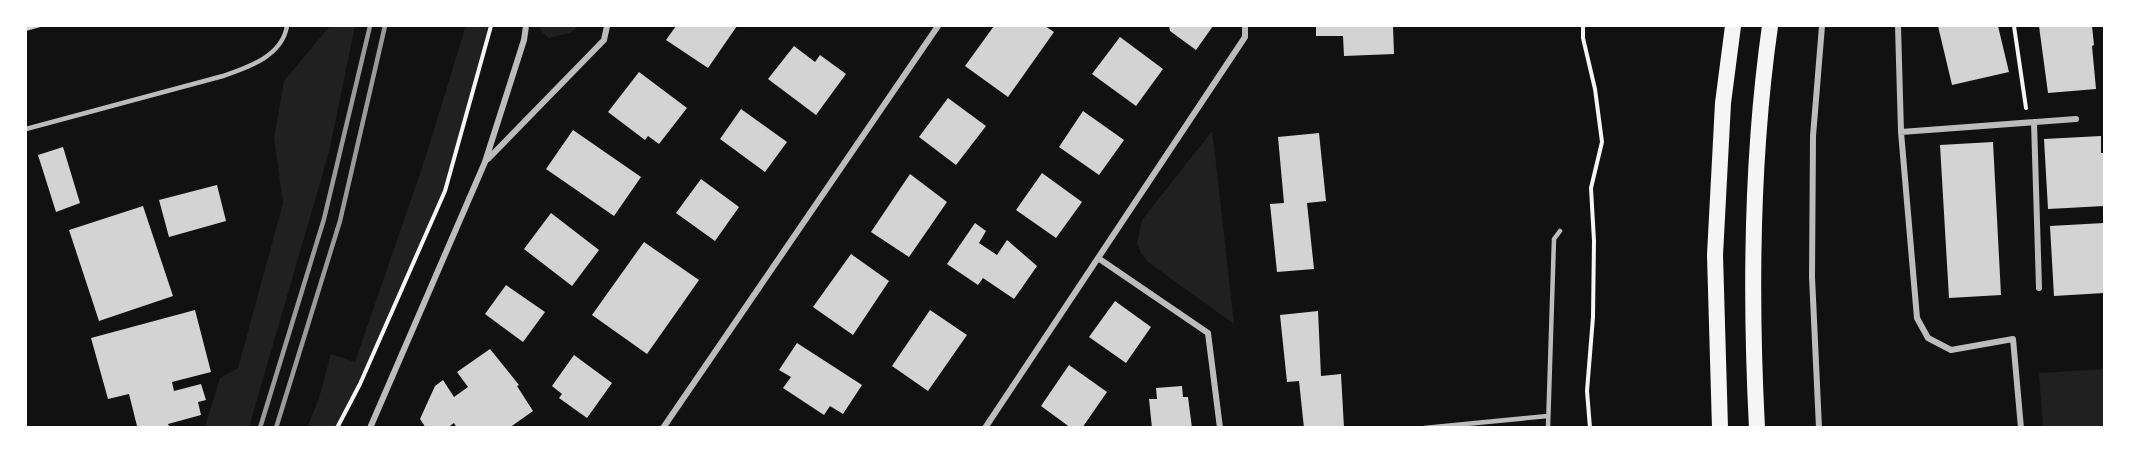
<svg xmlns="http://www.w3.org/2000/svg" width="2130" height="453" viewBox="0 0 2130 453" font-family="Cabin,sans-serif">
  <rect width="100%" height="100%" fill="#111"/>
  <path fill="#202020" d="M330,26h25l-26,126 -80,275h-44l15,-49 18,-10 45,-165 -9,-65 10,-57z
    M465,26h26l-46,165 -85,193 -23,43 -30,1 12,-30 12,-44 24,8 70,-203 38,-124z
    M539,26h39l-8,7 -21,5 -8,-7z
    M1212,131l2,15 20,178 -86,-62 -7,-9 -4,-10 5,-23z
    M2104,369v58h-61l-4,-54z"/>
  <path fill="#d3d3d3" d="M26,26h18l-18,5z
    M676,26h61l-29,42 -42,-28z
    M994,26h51l9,6 -46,65 -43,-31z
    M1169,26h44l-17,24 -26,-19z
    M1316,26h77l1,28 -50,2 -1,-20h-27z
    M1938,26h60l11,46 -57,13z
    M2039,26h53l2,19 -2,1 4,43 -48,4z
    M1120,37l43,32 -27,37 -44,-32z
    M794,46l21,16 5,-7 26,19 -30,41 -48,-36z
    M639,72l48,36 -28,36 -11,-8 -3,4 -37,-28z
    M948,98l38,28 -30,39 -37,-28z
    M741,109l46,33 -22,30 -45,-33z
    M1083,111l41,29 -25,35 -40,-28z
    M573,130l68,47 -27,39 -68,-47z
    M1319,133l7,68 -19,2 7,66 -37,3 -7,-68 14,-1 -6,-66z
    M2101,136v17h3v53l-56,3 -4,-70z
    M1993,142l8,153 -52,3 -9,-153z
    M63,147l17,56 -24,9 -18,-57z
    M1042,173l40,29 -26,36 -40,-28z
    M910,174l37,28 -38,55 -38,-25z
    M701,179l38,28 -24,34 -39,-28z
    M217,185l9,36 -57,16 -10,-37z
    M143,206l30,90 -74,25 -30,-91z
    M551,213l48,37 -27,36 -48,-37z
    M975,223l11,8 -7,12 18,12 10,-15 30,26 -23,33 -31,-21 -5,7 -31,-21z
    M2104,223v70l-50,3 -4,-70z
    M644,242l55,38 -52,74 -55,-39z
    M851,254l38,27 -36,54 -40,-28z
    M506,285l39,27 -22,30 -38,-28z
    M1115,301l36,26 -25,36 -37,-26z
    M195,310l16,62 -39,10 2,9 27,-7 5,16 -8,2 3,13 -33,9 2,4h-37l4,-2 -8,-32 -21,5 -17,-61z
    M930,310l37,25 -39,56 -36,-25z
    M1318,311l3,65 20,-2 3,54h-40l-5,-47 -12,1 -7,-67z
    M797,343l65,42 -19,29 -13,-8 -6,9 -41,-27 8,-11 -12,-7z
    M490,349l29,36 -2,1 16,25 -24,17h-52l-3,-5 -7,5h-21l-6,-9 15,-33 8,-6 11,17 14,-10 -11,-15z
    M574,355l38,28 -25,35 -28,-20 3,-4 -10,-8z
    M1069,365l38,27 -25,36h-11l-30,-22z
    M1182,386l1,11h5l4,31h-40l-3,-29h8l-1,-11z"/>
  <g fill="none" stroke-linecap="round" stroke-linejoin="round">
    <path stroke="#f5f5f5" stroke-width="4" d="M1583,26v12l12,51 7,53 -11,46 3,53 -1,76 -6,74 3,37
      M2014,26l12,82
      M337,428l23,-44 85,-193 46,-165"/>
    <path stroke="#bcbcbc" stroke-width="4.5" d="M26,129l197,-53c26,-9 59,-20 64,-50
      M1424,428l124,-12
      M1548,428l6,-189 6,-8"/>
    <path stroke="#bcbcbc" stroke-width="6" d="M1898,26l3,106 16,186 11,20 23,12 62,-11 8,89
      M2034,122l5,166
      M1901,132l175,-13
      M488,159l116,-119 3,-14
      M1098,258l110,75 12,95
      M370,428l115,-266 39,-122 2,-14
      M663,428l275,-402
      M985,428l260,-391v-11
      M1819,428l-7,-151 1,-141 9,-110"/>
    <path stroke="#f5f5f5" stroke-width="16" d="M1720,428l-5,-173 8,-152 10,-77
      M1757,428c-7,-135 -6,-269 13,-402"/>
    <path stroke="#9a9a9a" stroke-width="4.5" d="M260,428l64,-209 46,-193
      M276,428l64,-207 45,-195"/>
  </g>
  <rect width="2130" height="453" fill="none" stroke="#ffffff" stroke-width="54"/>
</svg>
